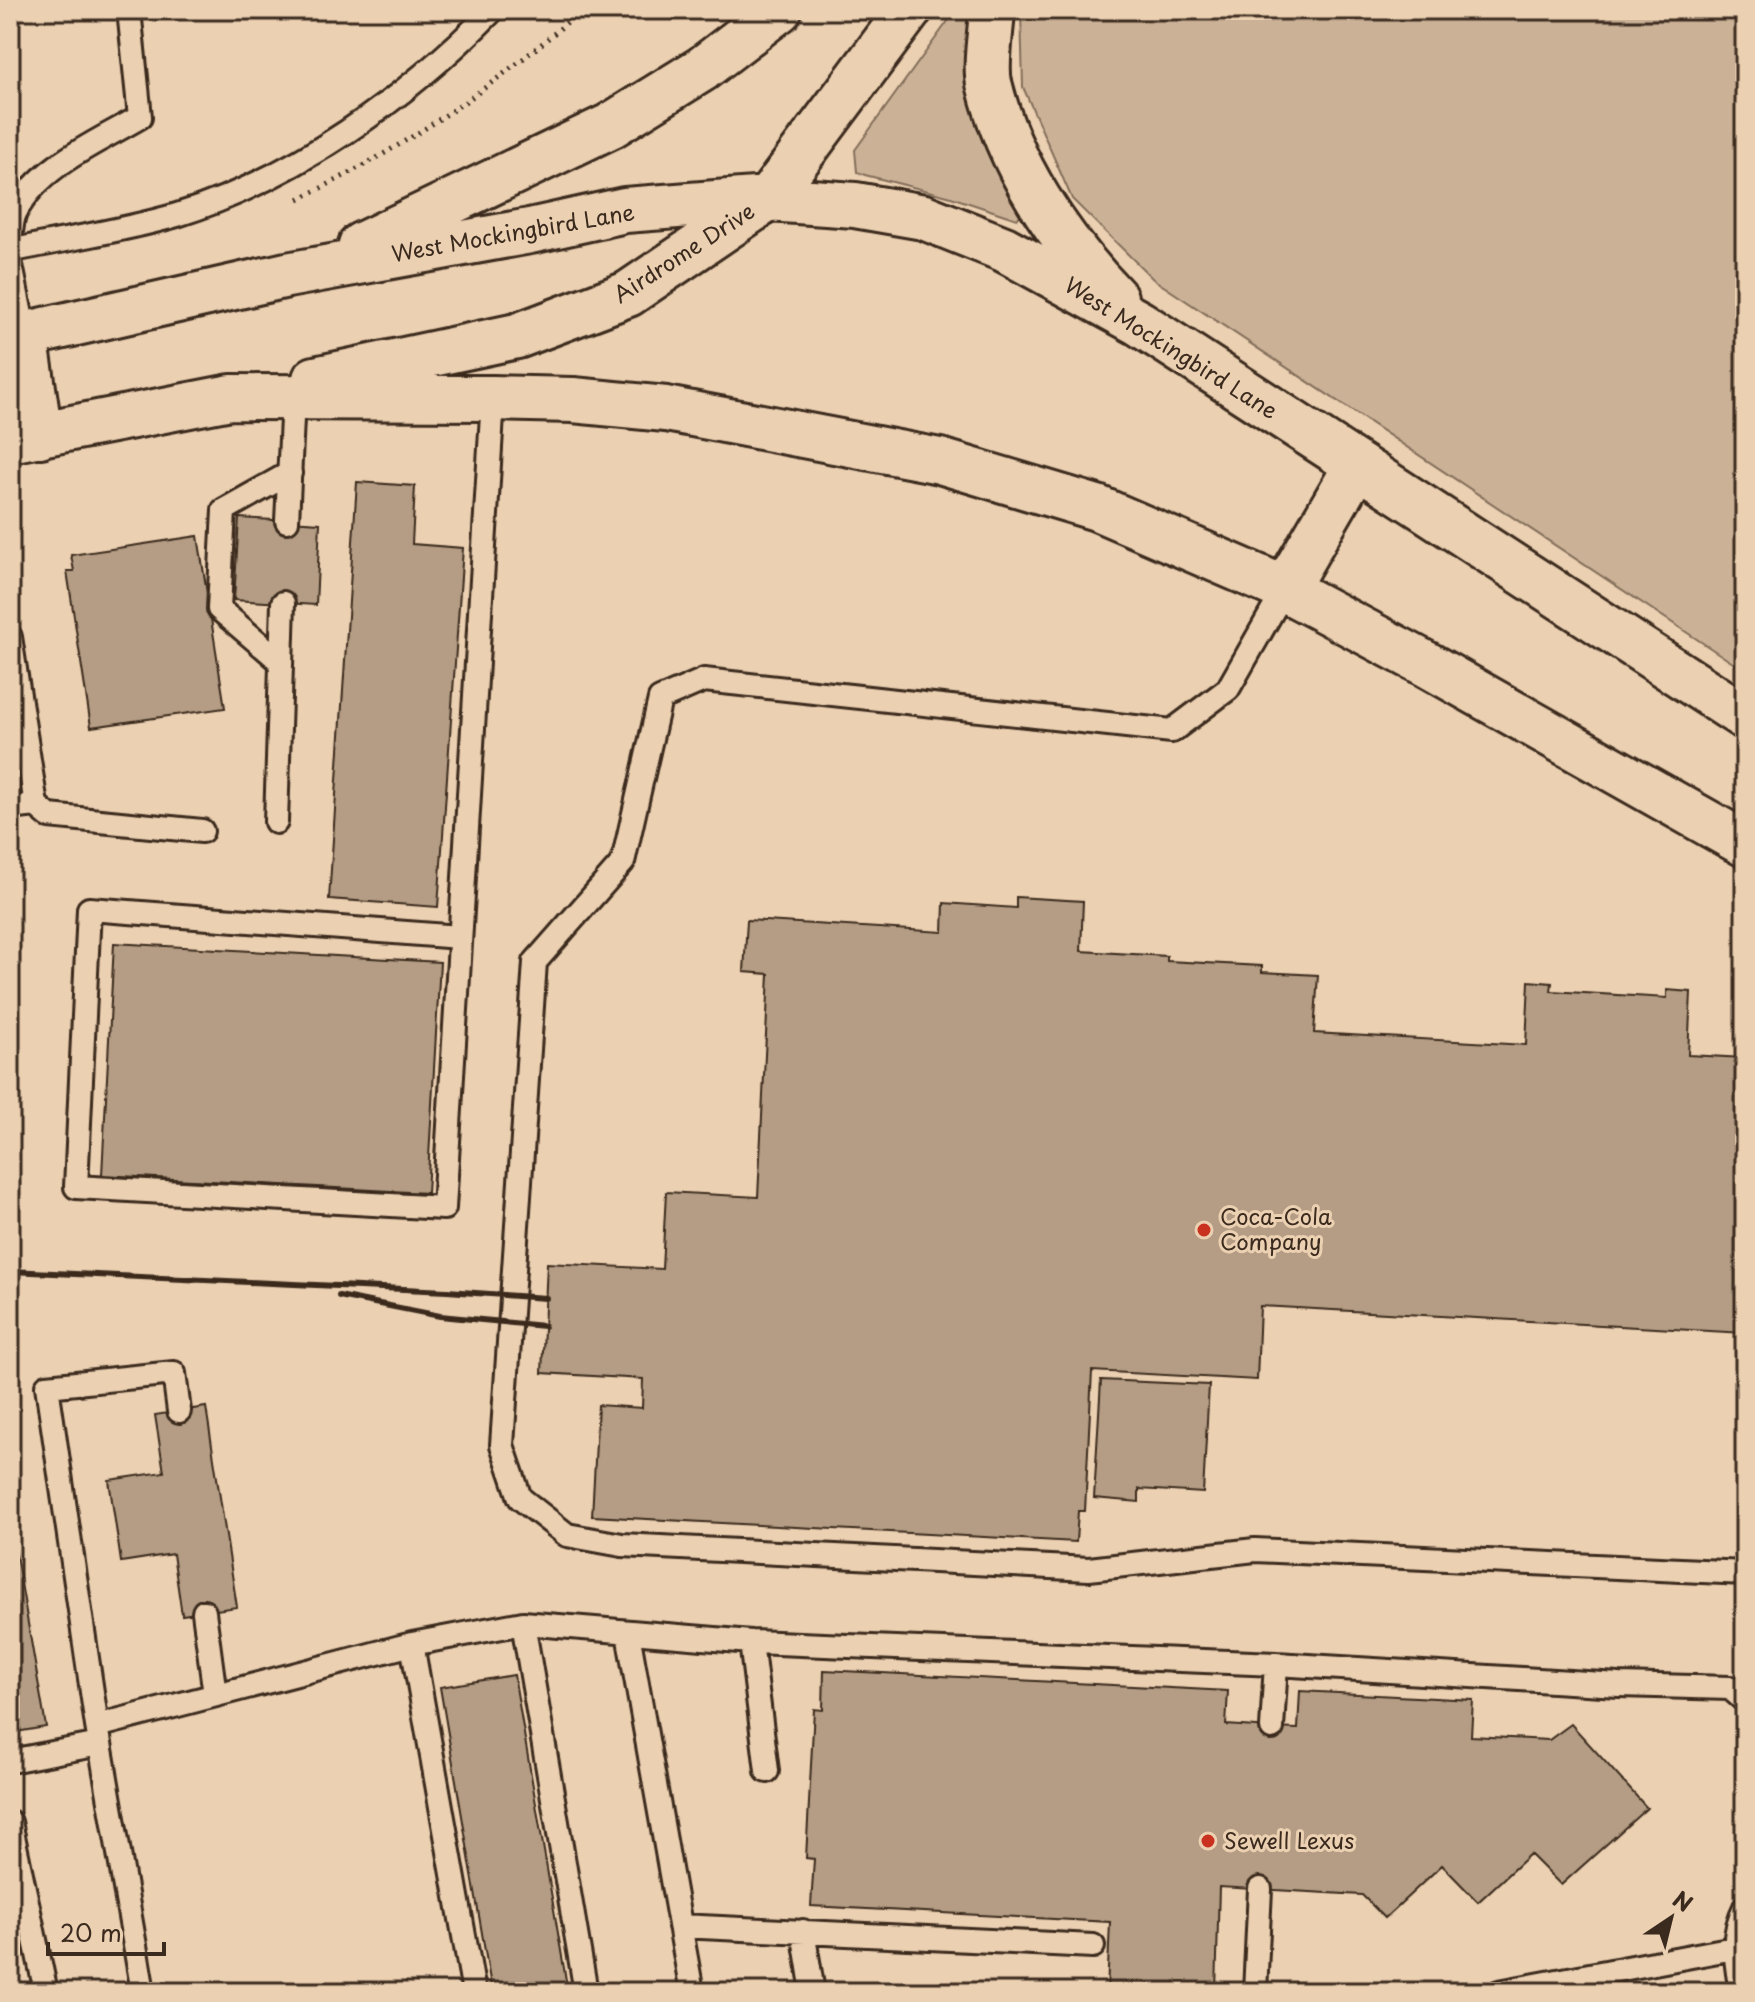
<svg xmlns="http://www.w3.org/2000/svg" width="1755" height="2002" viewBox="0 0 1755 2002" font-family="'Playpen Sans',sans-serif">
  <rect width="100%" height="100%" fill="#ebd0b2"/>
  <filter id="ink" filterUnits="userSpaceOnUse"><feTurbulence type="fractalNoise" baseFrequency=".0125" numOctaves="2"/><feDisplacementMap in="SourceGraphic" scale="16" xChannelSelector="R" yChannelSelector="G"/><feConvolveMatrix kernelMatrix="1 2 1 2 8 2 1 2 1" color-interpolation-filters="sRGB"/></filter>
  <g filter="url(#ink)">
    <path fill="#cbb297" stroke="#836e5a" stroke-width="2" d="M956,10h16l49,204 -4,5 -69,-23 -83,-21 -8,-3 -2,-22z
      M1021,10h724v661l-592,-392 -81,-80 -49,-112z"/>
    <path fill="#b49d84" stroke="#3b2a1e" stroke-width="2" d="M357,482l58,4 -3,58 51,4 -25,359 -109,-8z
      M239,518l81,5 -4,82 -82,-5z
      M198,536l27,172 -134,19 -24,-156h7l-3,-16z
      M1016,897l67,4 -2,50 86,5v5l95,5v6l56,3 -4,58 212,12 3,-64 23,2 -1,8 116,7v-8l24,2 -3,63 57,3v275l-485,-27 -3,74 -165,-9 -7,140h-7l-2,31 -484,-26 6,-111 44,3 1,-29 -101,-6 5,-110 115,6 4,-77 92,5 11,-223 -25,-2 3,-52 196,12 1,-29 72,5z
      M114,943l326,19 -13,231 -325,-18z
      M1101,1380l108,5 -6,108 -64,-4v13l-45,-4z
      M206,1407l31,200 -55,8 -9,-61 -52,8 -12,-82 55,-8 -9,-57z
      M10,1520l36,207 -36,6z
      M824,1670l404,21 -2,34 46,3 26,1 2,-38 173,9 -2,36 78,4 22,-16 76,84 -86,77 -31,-31 -52,48 -36,-37 -57,53 -23,-23 -143,-8 -3,105h-109l3,-70 -299,-16 3,-47 -8,-1 8,-149 9,1z
      M514,1675l54,317h-76l-52,-305z"/>
    <g fill="none" stroke-linecap="round" stroke-linejoin="round">
      <defs>
        <path id="service" d="M10,245c1,-10 1,-23 5,-32 24,-47 81,-70 125,-96l-11,-107
          M10,251c55,-12 113,-20 167,-36 117,-36 231,-118 316,-205
          M10,260l15,75
          M287,521l6,-123
          M1285,589l-57,100 -56,42 -468,-51 -44,19 -37,163 -88,100 -33,483 18,53 47,37 55,10 467,24 166,-19 490,23
          M10,637l26,168 13,11 153,15
          M280,661l-61,-52 5,-99 66,-37
          M10,808l26,-3
          M276,822l7,-219
          M460,937l-371,-28 -13,278 368,21 49,-810
          M204,1612l11,83
          M523,1623l63,369
          M628,1633l64,359
          M751,1642l16,129
          M412,1644l62,348
          M97,1726l-50,-340 127,-13 5,38
          M1272,1728l4,-64
          M10,1761l90,-17
          M10,1822l36,170
          M680,1926l413,20
          M803,1931l10,61
          M143,1992l-46,-266 315,-82 111,-21 228,19 525,22 343,21 111,3 15,13
          M1255,1992l5,-103
          M1499,1992l235,-44
          M1741,1992c-5,-31 -11,-55 4,-85"/>
        <path id="secondary" d="M992,10c-1,21 -7,54 -3,73 19,81 70,156 126,215
          M361,245l249,-119 92,-57 77,-59
          M25,335l15,100
          M10,338l277,-63 243,-44 95,-21 143,-11 87,6 69,12 80,32 135,74 606,394
          M315,379l202,-43 111,-42 140,-95 141,-189
          M10,440l221,-43 262,1 80,2 93,9 274,52 157,47 188,81 143,76 317,179
          M1285,589l72,-124"/>
      </defs>
      <use href="#service" stroke="#3b2a1e" stroke-width="28"/>
      <use href="#secondary" stroke="#3b2a1e" stroke-width="50"/>
      <path stroke="#3b2a1e" stroke-width="5" stroke-dasharray="2 6" stroke-linecap="butt" d="M299,199c103,-50 197,-113 282,-189"/>
      <use href="#service" stroke="#ebd0b2" stroke-width="22"/>
      <use href="#secondary" stroke="#ebd0b2" stroke-width="44"/>
      <path stroke="#3b2a1e" stroke-width="6" d="M10,1271l437,20 99,7
        M339,1296l101,20 104,10"/>
    </g>
  </g>
  <g fill="#c8321e" stroke="#ebd0b2" stroke-width="3">
    <circle cx="1204" cy="1230" r="8"/>
    <circle cx="1208" cy="1841" r="8"/>
  </g>
  <g text-anchor="middle" stroke-width="6" stroke-linejoin="round" paint-order="stroke">
    <g font-size="22" fill="#3b2a1e" stroke="#ebd0b2">
      <text transform="translate(513 233) rotate(-10)" y="8">West Mockingbird Lane</text>
      <text transform="translate(684 253) rotate(-33)" y="8">Airdrome Drive</text>
      <text transform="translate(1171 348) rotate(32)" y="8">West Mockingbird Lane</text>
    </g>
    <g font-size="22" fill="#3b2a1e" stroke="#ebd0b2" text-anchor="start">
      <text x="1220" y="1225">Coca-Cola<tspan x="1220" dy="25">Company</tspan></text>
      <text x="1224" y="1849">Sewell Lexus</text>
    </g>
  </g>
  <rect width="1755" height="2002" fill="none" stroke="#ebd0b2" stroke-width="40"/>
  <rect x="20" y="20" width="1715" height="1962" fill="none" stroke="#3b2a1e" stroke-width="3" filter="url(#ink)"/>
  <g transform="translate(1671 1918) rotate(35)" stroke="#ebd0b2" stroke-width="6" paint-order="stroke">
  <path d="M0-6L14 30L0 20L-14 30Z" fill="#3b2a1e"/>
  <text y="-12" font-size="22" font-weight="bold" text-anchor="middle" fill="#3b2a1e">N</text>
  </g>
  <path d="M48 1942v12h116v-12" fill="none" stroke="#3b2a1e" stroke-width="4"/>
  <text x="60" y="1942" font-size="24" fill="#3b2a1e" stroke="#ebd0b2" stroke-width="6" paint-order="stroke">20 m</text>
</svg>
